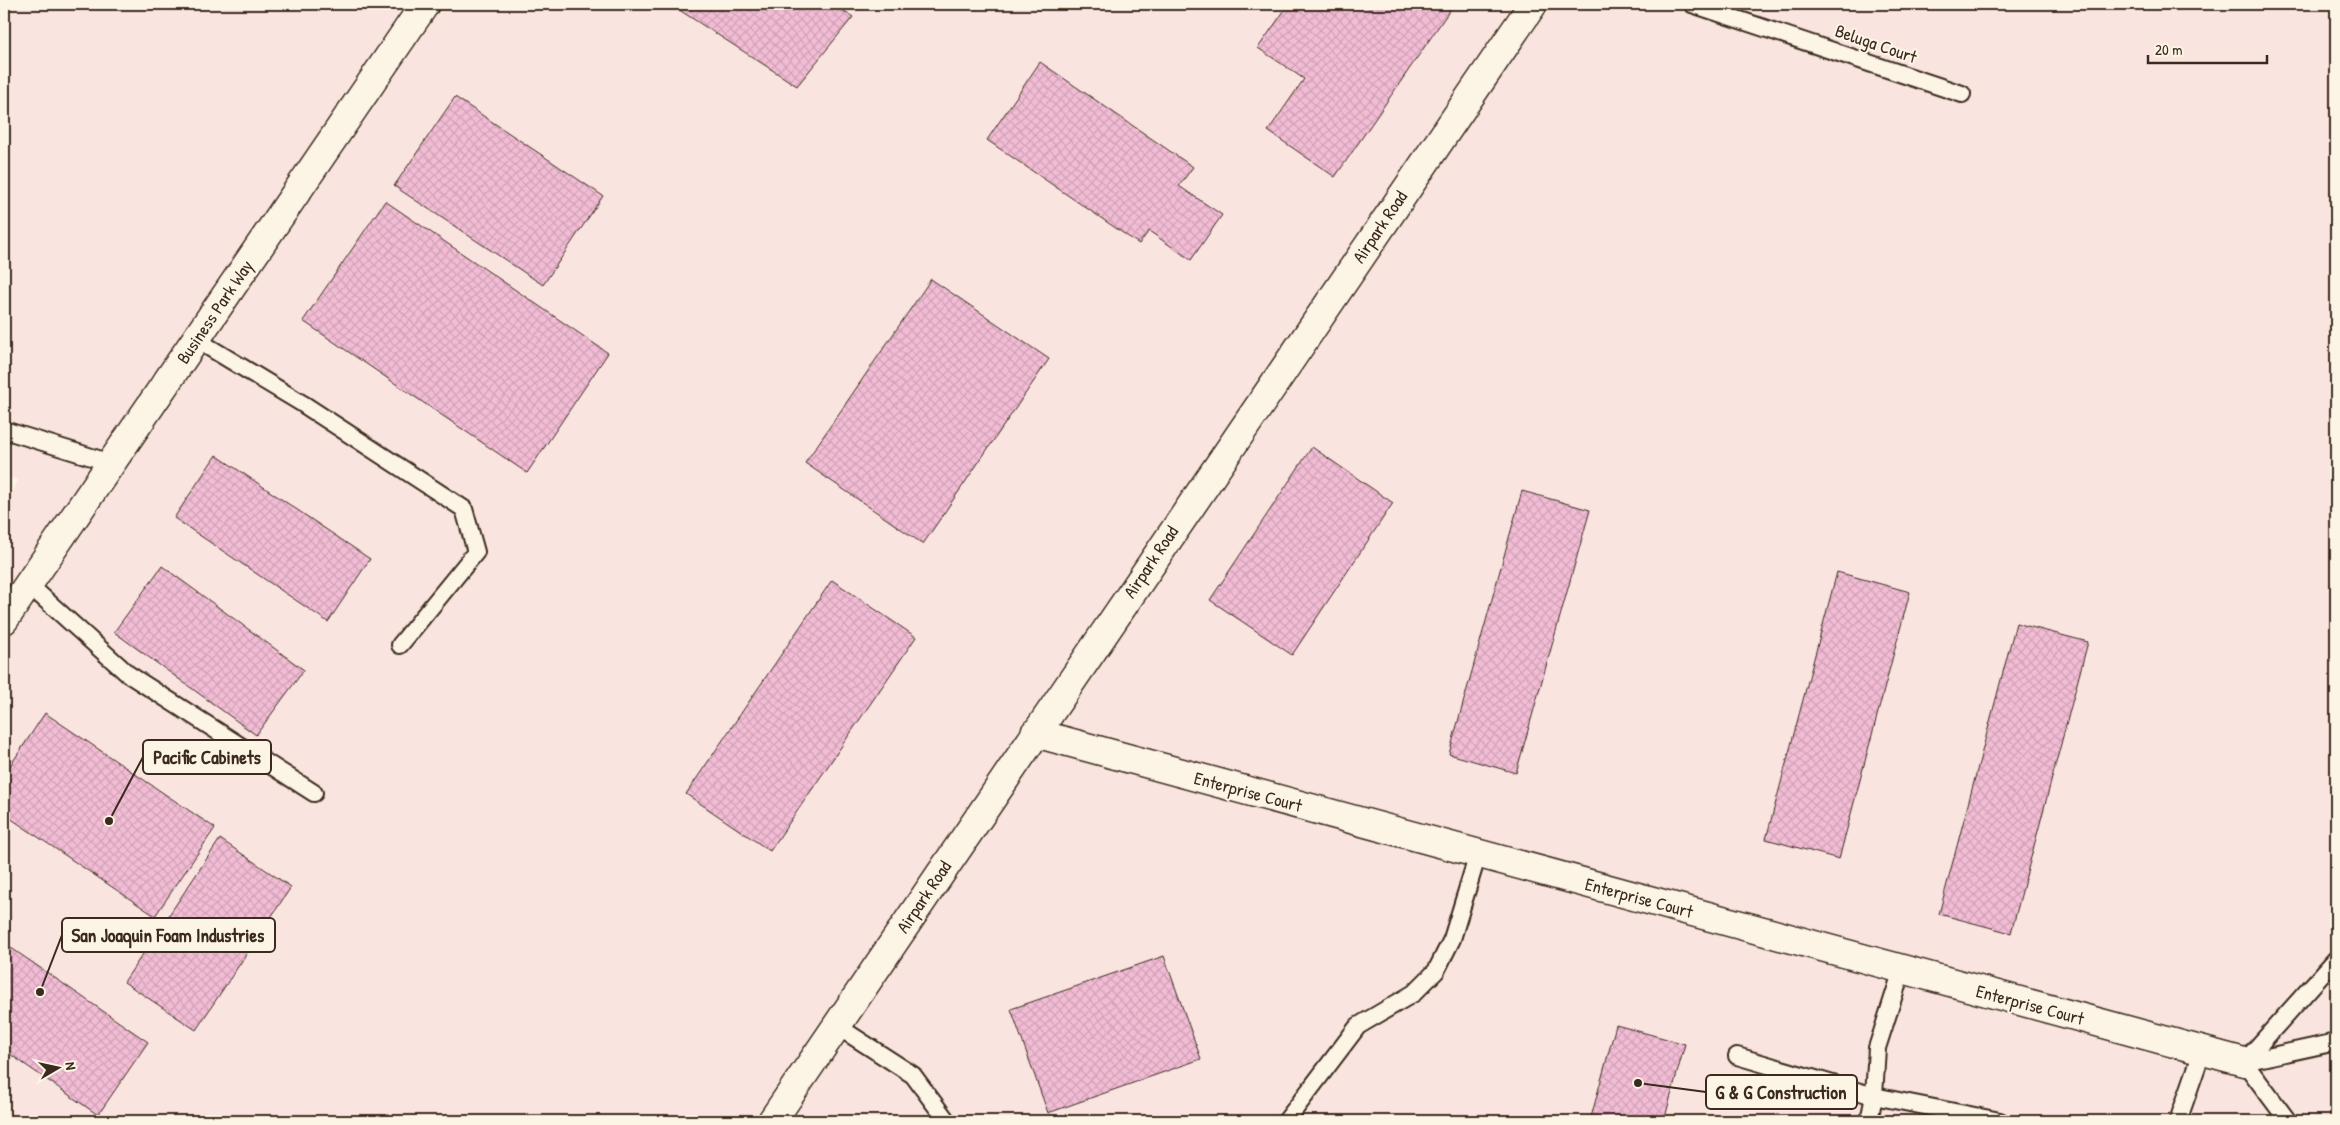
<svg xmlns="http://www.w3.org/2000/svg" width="2340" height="1125" viewBox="0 0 2340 1125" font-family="'Patrick Hand',sans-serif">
  <defs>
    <pattern id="building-cross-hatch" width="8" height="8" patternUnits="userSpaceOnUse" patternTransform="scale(1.25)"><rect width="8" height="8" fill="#f2bcd5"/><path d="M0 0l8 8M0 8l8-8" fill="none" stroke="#d0a2b6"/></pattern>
  </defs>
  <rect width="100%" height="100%" fill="#fcf5e5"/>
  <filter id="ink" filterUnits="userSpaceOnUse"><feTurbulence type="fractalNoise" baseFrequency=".02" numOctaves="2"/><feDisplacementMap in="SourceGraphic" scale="10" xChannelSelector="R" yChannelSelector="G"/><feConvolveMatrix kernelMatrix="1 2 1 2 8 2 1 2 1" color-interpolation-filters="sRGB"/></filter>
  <g filter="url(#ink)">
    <path fill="#f9e4e0" d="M4,4h2332v1117h-2332v-618l15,-23 -15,-5z"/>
    <path fill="url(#building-cross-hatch)" stroke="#3b2a1e" d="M670,4h162l21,13 -56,69z
      M1289,4h165l-119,173 -67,-46 36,-52 -46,-31z
      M1040,62l153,105 -14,19 43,29 -31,45 -42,-29 -10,13 -152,-104z
      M455,97l148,99 -60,89 -149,-99z
      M385,201l223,152 -81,120 -224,-152z
      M931,279l118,80 -126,185 -118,-81z
      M1312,447l81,56 -101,152 -82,-55z
      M216,455l154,104 -42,63 -154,-104z
      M1522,491l68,19 -74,263 -67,-19z
      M162,566l142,104 -48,65 -142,-103z
      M1837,572l73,20 -71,267 -73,-20z
      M832,580l84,57 -146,214 -84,-57z
      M2016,623l72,19 -77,291 -72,-19z
      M45,713l170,115 -60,88 -151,-102v-39z
      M220,839l71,48 -95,143 -72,-48z
      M4,943l144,99 -50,73 -94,-65z
      M1164,956l37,103 -153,54 -37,-104z
      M1616,1025l69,19 -21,77h-74z"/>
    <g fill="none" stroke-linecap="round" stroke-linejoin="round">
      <defs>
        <path id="service" d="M1692,4l270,90
          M197,340l106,64 161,105 12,43 -76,93
          M4,430l107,33
          M28,584l100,90 186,119
          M837,1026l76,49 34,46
          M1737,1056l137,40 126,25
          M2244,1062l92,-103
          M2244,1062l92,-20
          M2244,1062l44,59
          M1286,1121l72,-95 56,-33 22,-22 16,-32 26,-85
          M1869,1121l5,-25 3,-48 25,-78
          M2178,1121l24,-69"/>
        <path id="minor" d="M4,620l421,-616
          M1035,733l1209,329
          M772,1121l761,-1117"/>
      </defs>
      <use href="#service" stroke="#3b2a1e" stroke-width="20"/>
      <use href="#minor" stroke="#3b2a1e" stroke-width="31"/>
      <use href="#service" stroke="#fcf5e5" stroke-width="16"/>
      <use href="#minor" stroke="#fcf5e5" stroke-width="28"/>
    </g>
  </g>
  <g text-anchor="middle" stroke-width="4" stroke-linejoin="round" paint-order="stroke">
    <g font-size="18" fill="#3b2a1e" stroke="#fcf5e5">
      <text transform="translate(1876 44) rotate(19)" y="6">Beluga Court</text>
      <text transform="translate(1380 227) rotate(-56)" y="6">Airpark Road</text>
      <text transform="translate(215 312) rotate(-56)" y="6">Business Park Way</text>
      <text transform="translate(1151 562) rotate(-56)" y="6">Airpark Road</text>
      <text transform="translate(1248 792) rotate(15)" y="6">Enterprise Court</text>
      <text transform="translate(924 897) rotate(-56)" y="6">Airpark Road</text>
      <text transform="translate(1639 898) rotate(15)" y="6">Enterprise Court</text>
      <text transform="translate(2030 1005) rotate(15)" y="6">Enterprise Court</text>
    </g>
  </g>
  <path fill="none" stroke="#3b2a1e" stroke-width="2" d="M109 821L143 757M40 992L62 935M1638 1083L1706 1092"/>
  <g fill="#3b2a1e" stroke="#fcf5e5" stroke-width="2">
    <circle cx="109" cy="821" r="5"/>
    <circle cx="40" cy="992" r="5"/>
    <circle cx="1638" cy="1083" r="5"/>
  </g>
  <g fill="#fcf5e5" stroke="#3b2a1e" stroke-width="2">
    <rect x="143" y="740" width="128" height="34" rx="5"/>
    <rect x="62" y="918" width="213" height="34" rx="5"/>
    <rect x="1706" y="1075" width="151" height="34" rx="5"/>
  </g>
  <g font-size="19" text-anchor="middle" font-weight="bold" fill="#3b2a1e">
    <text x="207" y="764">Pacific Cabinets</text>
    <text x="168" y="942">San Joaquin Foam Industries</text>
    <text x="1781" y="1099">G &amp; G Construction</text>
  </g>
  <rect width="2340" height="1125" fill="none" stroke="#fcf5e5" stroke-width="20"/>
  <rect x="10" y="10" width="2320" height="1105" fill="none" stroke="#3b2a1e" stroke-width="2" filter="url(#ink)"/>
  <g transform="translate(58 1068) rotate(81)" stroke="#fcf5e5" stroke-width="4" paint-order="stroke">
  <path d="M0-4L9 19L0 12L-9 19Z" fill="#3b2a1e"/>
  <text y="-8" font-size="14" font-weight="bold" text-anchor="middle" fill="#3b2a1e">N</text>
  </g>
  <path d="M2148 55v8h119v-8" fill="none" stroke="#3b2a1e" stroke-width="2.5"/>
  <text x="2155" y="55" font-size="15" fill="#3b2a1e" stroke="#fcf5e5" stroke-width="4" paint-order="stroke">20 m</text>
</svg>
